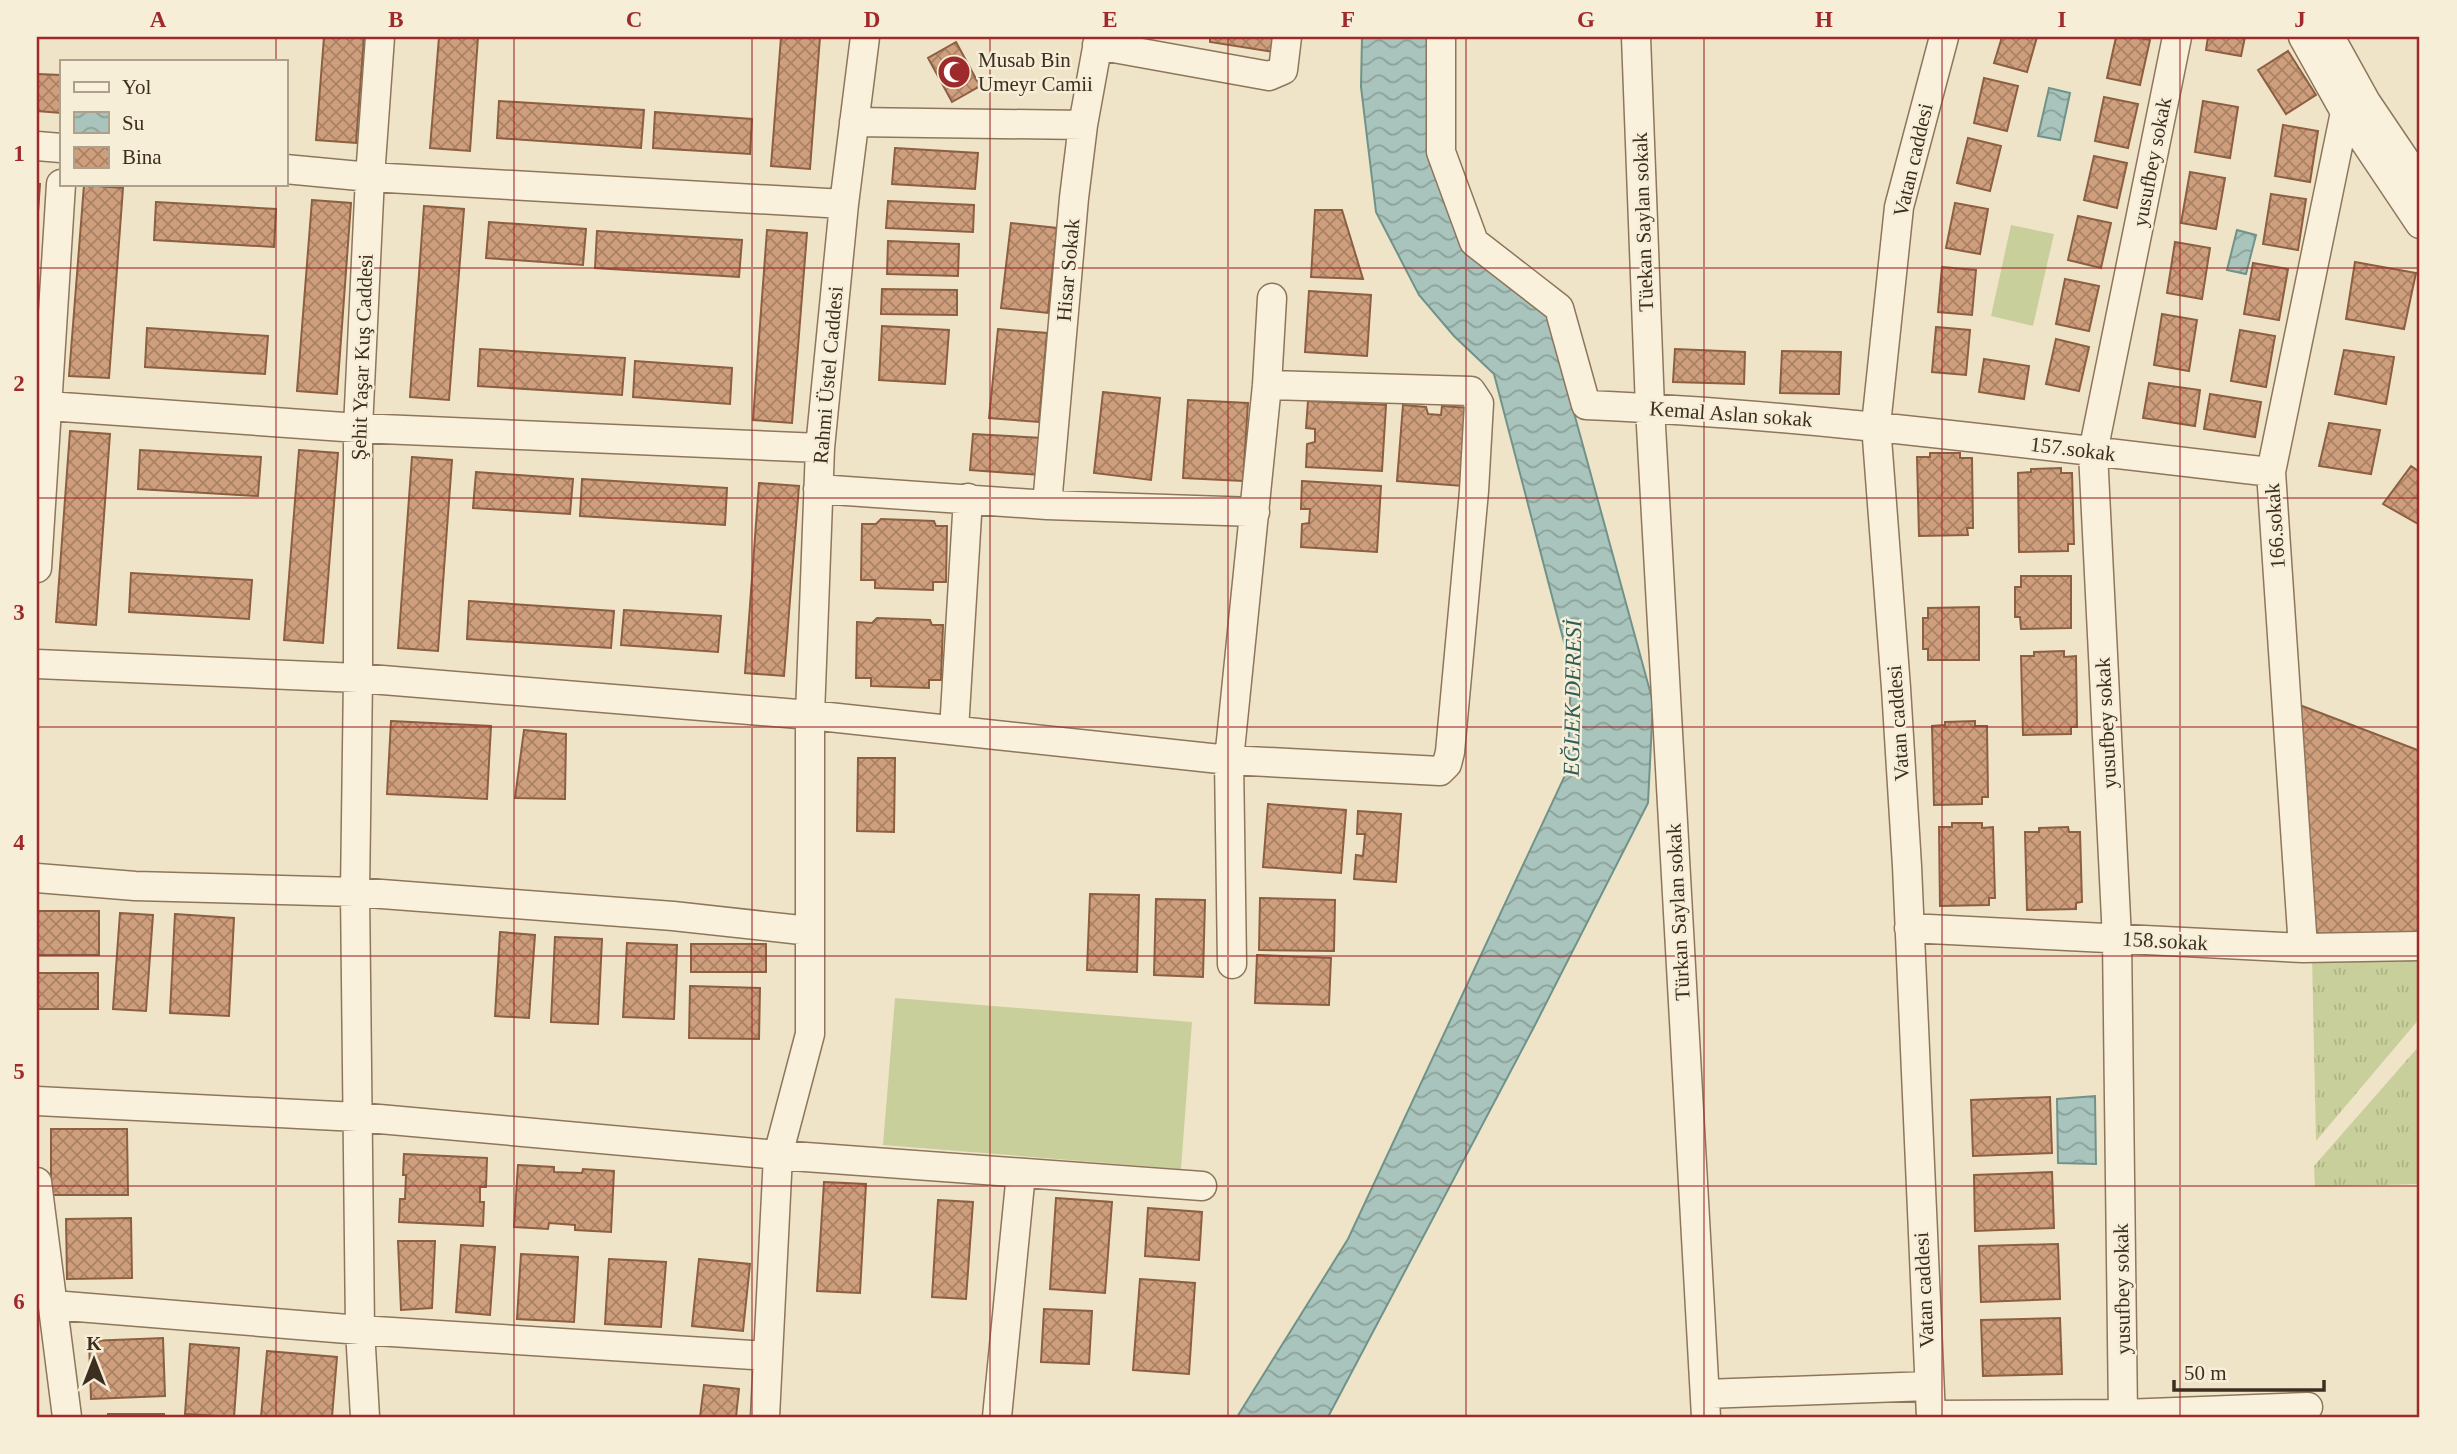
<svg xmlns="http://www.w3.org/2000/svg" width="2457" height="1454" viewBox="0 0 2457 1454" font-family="Georgia,serif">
  <defs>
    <pattern id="grass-tufts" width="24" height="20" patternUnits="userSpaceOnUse" patternTransform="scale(1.75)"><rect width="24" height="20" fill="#c9cf9b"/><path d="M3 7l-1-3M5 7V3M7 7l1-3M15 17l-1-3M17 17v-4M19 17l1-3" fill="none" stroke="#aeb285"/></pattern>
    <pattern id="water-waves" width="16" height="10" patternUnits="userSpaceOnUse" patternTransform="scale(1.75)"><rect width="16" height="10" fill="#a9c4bc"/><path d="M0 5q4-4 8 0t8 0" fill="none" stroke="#8ba098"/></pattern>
    <pattern id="building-cross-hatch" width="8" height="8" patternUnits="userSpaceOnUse" patternTransform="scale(1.75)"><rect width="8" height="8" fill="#cf9f7d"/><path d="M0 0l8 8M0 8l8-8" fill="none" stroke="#a98266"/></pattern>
  </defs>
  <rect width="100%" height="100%" fill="#f0e4c8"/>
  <path fill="url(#grass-tufts)" d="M2420,955v63l-104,123 -4,-184z
    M2420,1045v139l-105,3 -1,-21z"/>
  <path fill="#c9cf9b" d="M2011,225l43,9 -21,92 -42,-10z
    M895,998l297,24 -11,147 -298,-24z"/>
  <path fill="url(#water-waves)" stroke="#6f938a" stroke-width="2" d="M1362,37h71l2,133 112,144 106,388 -5,101 -113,222 -207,392h-91l111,-178 220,-470 3,-100 -77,-295 -40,-38 -35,-41 -43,-83 -15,-125z
    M2049,88l21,5 -10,47 -22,-4z
    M2237,230l19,5 -10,39 -19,-4z
    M2095,1096l1,68 -38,-1 -1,-64z"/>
  <path fill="url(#building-cross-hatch)" stroke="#8d5f41" stroke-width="2" d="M324,37h40l-8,106 -40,-3z
    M439,37h39l-8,114 -40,-3z
    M781,37h39l-10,132 -39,-3z
    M1210,37h66l-2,15 -64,-10z
    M2002,37h35l-10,35 -33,-9z
    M2116,37h18l16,3 -10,45 -33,-7z
    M2208,37h37l-4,19 -35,-6z
    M956,42l24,44 -28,16 -24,-44z
    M2288,51l28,44 -30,19 -28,-44z
    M37,74l24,1v38l-24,-2z
    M1984,78l34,8 -11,45 -33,-8z
    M2104,97l34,7 -10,44 -33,-7z
    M499,101l145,9 -3,38 -144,-10z
    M2203,101l35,6 -8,51 -35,-6z
    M655,112l97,7 -2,35 -97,-6z
    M2283,125l35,6 -8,51 -35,-6z
    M1968,138l33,8 -11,45 -33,-8z
    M895,148l83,5 -3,36 -83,-5z
    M2094,156l33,7 -10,45 -33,-8z
    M2190,172l35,6 -9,51 -35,-6z
    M37,184h3l-3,42z
    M84,185l39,3 -14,190 -40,-2z
    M2271,194l35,5 -8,51 -35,-6z
    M312,200l39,3 -14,191 -40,-3z
    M888,201l86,4 -1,27 -87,-4z
    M156,202l120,7 -2,38 -120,-7z
    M1955,203l33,6 -8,45 -34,-6z
    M424,206l40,3 -15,191 -39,-3z
    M1315,210h27l21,69 -52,-2z
    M2078,216l33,7 -10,45 -33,-8z
    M489,222l97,7 -3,36 -97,-7z
    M1011,223l46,5 -9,85 -47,-5z
    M767,230l40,3 -15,190 -39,-3z
    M597,231l145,9 -3,37 -144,-9z
    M888,241l71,3 -1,32 -71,-2z
    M2175,242l35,6 -8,51 -35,-6z
    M2355,262l61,11 -12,56 -58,-10z
    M2253,263l35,6 -9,51 -35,-6z
    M1942,267l34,3 -4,45 -34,-3z
    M2065,279l34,7 -10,45 -33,-7z
    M882,289l75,1v25l-76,-1z
    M1309,291l62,4 -4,61 -62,-4z
    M2162,314l35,6 -8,51 -35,-6z
    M882,326l67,4 -4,54 -66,-4z
    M1936,327l34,3 -4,45 -34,-3z
    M147,328l121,8 -3,38 -120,-7z
    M998,329l49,4 -8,89 -50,-4z
    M2240,330l35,6 -9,51 -35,-6z
    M2056,339l33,8 -10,44 -33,-7z
    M480,349l145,9 -3,37 -144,-9z
    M1675,349l70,3 -1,32 -71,-2z
    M2344,350l50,7 -8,47 -51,-10z
    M1782,351l59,1 -2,42 -59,-1z
    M1984,359l45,7 -5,33 -45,-7z
    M635,361l97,7 -2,36 -97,-7z
    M2149,383l51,7 -5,36 -52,-8z
    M1103,392l57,6 -9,82 -57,-7z
    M2210,394l51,8 -6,35 -51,-8z
    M1188,400l60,3 -5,78 -60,-3z
    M1308,401l78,4 -4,66 -76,-4 1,-23 8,-2v-13l-9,-1z
    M1403,405l23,2 2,7 13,1 1,-9 27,2 -6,78 -66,-5z
    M2329,423l51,7 -9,44 -52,-8z
    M70,431l40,3 -14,191 -40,-3z
    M973,434l69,4 -2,37 -70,-5z
    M140,450l121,7 -3,39 -120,-7z
    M299,450l39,3 -15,190 -39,-3z
    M1930,453h30v5h12l1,70h-6l1,7 -49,1 -2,-79h13z
    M412,457l40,3 -14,191 -40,-3z
    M2411,466l9,6v53l-37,-21z
    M2061,468v5h11l2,71h-6v7l-49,1 -1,-79 13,-1v-3z
    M476,472l97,7 -3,35 -97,-6z
    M582,479l145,9 -2,37 -145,-9z
    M1302,481l79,5 -4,66 -76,-5 1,-23 7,-1 1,-14h-9z
    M759,483l40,3 -15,190 -39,-3z
    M881,519l53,2 2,5h11l-1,56h-13v8l-58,-2v-8h-14l1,-56h14z
    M131,573l121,7 -3,39 -120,-7z
    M2021,576h50v52l-50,1 -1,-12h-5v-30h6z
    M469,601l145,10 -3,37 -144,-9z
    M1979,607v53h-51v-11h-5v-31h5v-10z
    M624,610l97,6 -3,36 -97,-7z
    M877,618l53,2 2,5h11l-2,55h-12v8l-58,-2v-8h-15l1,-56 15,1z
    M2064,651v6l12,-1 1,71h-6v7l-48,1 -2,-79h13v-4z
    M2297,704l123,47v187l-110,2z
    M391,721l100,5 -4,73 -100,-5z
    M1975,721v5h12l1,71h-6v7l-48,1 -2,-79 13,-1v-3z
    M524,730l42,4 -1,65 -50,-1z
    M858,758h37l-1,74 -37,-1z
    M1268,804l78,6 -5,63 -78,-6z
    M1358,811l43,3 -5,68 -42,-3 2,-24 7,1 2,-22h-8z
    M1952,823h30v5l11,-1 2,71h-6v7l-49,1 -1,-79h13z
    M2068,827l1,5h11l2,70 -6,1v6l-49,1 -2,-78h14v-4z
    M1090,894l49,1 -2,77 -50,-2z
    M1260,898l75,2 -1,51 -75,-1z
    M1156,899l49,1 -2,77 -49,-2z
    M37,911h62v44h-62z
    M120,913l33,2 -7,96 -33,-2z
    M175,914l59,4 -5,98 -59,-3z
    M500,932l35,3 -6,83 -34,-2z
    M555,937l47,2 -4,85 -47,-2z
    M627,943l50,2 -3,74 -51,-2z
    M691,944h75v28h-75z
    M1257,955l74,3 -2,47 -74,-2z
    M37,973h61v36h-61z
    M690,986l70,2 -1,51 -70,-1z
    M2050,1097l2,56 -79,3 -2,-56z
    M51,1129h76l1,66h-77z
    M404,1154l83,4 -1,29h-6v15h4l-1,24 -84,-4 1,-23h5l1,-24h-3z
    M518,1165l36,2v5l28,1 1,-4 31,2 -3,61 -36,-2v-5l-26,-2 -1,6 -34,-2z
    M2052,1172l2,56 -79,3 -1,-56z
    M824,1182l42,2 -6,109 -43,-2z
    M1056,1198l56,4 -7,91 -55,-4z
    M938,1200l35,2 -7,97 -34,-2z
    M1148,1208l54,4 -3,48 -54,-4z
    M131,1218l1,60 -65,1 -1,-60z
    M398,1241h37l-3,67 -31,2z
    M2058,1244l2,55 -79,3 -2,-56z
    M461,1245l34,2 -5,68 -34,-3z
    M521,1254l57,3 -4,65 -57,-3z
    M609,1259l57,3 -5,65 -56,-3z
    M699,1259l51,5 -7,67 -51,-5z
    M1140,1279l55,4 -6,91 -56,-4z
    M1044,1309l48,2 -3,53 -48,-2z
    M2060,1318l2,56 -79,2 -2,-56z
    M163,1338l2,58 -74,3 -2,-58z
    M190,1344l49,4 -5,69 -49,-3z
    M267,1351l70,6 -5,60h-71z
    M704,1385l35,4 -3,28h-36z
    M108,1414h56v3h-56z"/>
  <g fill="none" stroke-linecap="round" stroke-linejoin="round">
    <defs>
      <path id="minor" d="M1441,37v115l33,90 85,66 27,97c229,10 456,41 685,67
        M1636,37l14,371 56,1009
        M2303,37l42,75 75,112
        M2330,37l36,65 54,80
        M1097,45l172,31 14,-6 4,-33
        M854,122l229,3
        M37,146l24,2
        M285,169l85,8 474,27
        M48,406l310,22 462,20
        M818,489l229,16 208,7
        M1047,505l27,-307 9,-73 16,-88
        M37,568l24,-384
        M37,664l321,14 452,37 419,45 211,11 7,-7 3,-12 24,-261 5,-88 -8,-12 -204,-6
        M954,730l14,-232
        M37,878l98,8 220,6 318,24 137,15
        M1909,928l394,20 117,-2
        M2303,948l-32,-476 74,-360
        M1232,964l-3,-204 38,-375 5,-87
        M37,1101l320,16 421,38 424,31
        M37,1182l30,235
        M53,1305l307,25 408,26
        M1705,1394l224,-8
        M1931,1415l192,-1 185,-7
        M365,1417l-5,-87 -5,-438 3,-214v-250l12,-251 10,-140
        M765,1417l13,-262 32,-121v-319l10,-267 24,-244 21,-167
        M997,1417l24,-244
        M1931,1417l-24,-551 -11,-178 -20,-263 23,-218 45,-170
        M2123,1417l-6,-478 -24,-487 84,-415"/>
    </defs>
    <use href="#minor" stroke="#8d765c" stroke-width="31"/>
    <use href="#minor" stroke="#faf1dc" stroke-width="28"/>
  </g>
  <path fill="none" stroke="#9e2a2b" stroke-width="2" stroke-opacity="0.55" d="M276,37v24M514,37v1380M752,37v1380M990,37v1380M1228,37v1380M1466,37v1380M1704,37v1380M1942,37v1380M2180,37v1380M276,184v1233M37,268h2383M37,498h2383M37,727h2383M37,956h2383M37,1186h2383"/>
  <defs>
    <symbol id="mosque-disc" viewBox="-11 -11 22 22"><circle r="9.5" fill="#9e2a2b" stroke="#f7eed8"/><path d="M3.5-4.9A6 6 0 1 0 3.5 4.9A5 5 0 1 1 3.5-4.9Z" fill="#fff"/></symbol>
  </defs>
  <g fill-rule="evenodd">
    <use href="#mosque-disc" x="935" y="53" width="38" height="38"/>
  </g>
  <g text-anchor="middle" stroke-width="5" stroke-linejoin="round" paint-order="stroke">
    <g font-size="21" fill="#3d2e20" stroke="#f7eed8" text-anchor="start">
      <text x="978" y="67">Musab Bin<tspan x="978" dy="24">Umeyr Camii</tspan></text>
    </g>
    <g font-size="21" fill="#3d2e20" stroke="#f7eed8">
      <text transform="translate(1913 160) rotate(-77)" y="7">Vatan caddesi</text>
      <text transform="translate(2152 162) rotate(-79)" y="7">yusufbey sokak</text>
      <text transform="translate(1643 222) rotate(-92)" y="7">Tüekan Saylan sokak</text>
      <text transform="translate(1068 270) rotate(-85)" y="7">Hisar Sokak</text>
      <text transform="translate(362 357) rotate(-88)" y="7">Şehit Yaşar Kuş Caddesi</text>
      <text transform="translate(828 375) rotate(-85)" y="7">Rahmi Üstel Caddesi</text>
      <text transform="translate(1731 414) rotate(4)" y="7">Kemal Aslan sokak</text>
      <text transform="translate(2073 449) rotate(7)" y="7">157.sokak</text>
      <text transform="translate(2275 526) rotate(-94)" y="7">166.sokak</text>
      <text transform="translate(1898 723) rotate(-94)" y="7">Vatan caddesi</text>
      <text transform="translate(2106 723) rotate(-93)" y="7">yusufbey sokak</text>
      <text transform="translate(1678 912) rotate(-93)" y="7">Türkan Saylan sokak</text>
      <text transform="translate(2165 941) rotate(3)" y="7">158.sokak</text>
      <text transform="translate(2122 1289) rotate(-91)" y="7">yusufbey sokak</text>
      <text transform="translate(1924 1290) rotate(-93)" y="7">Vatan caddesi</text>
    </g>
    <g font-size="23" font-style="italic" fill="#2f5d5a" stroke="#f7eed8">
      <text transform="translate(1572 698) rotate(-89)" y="8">EĞLEK DERESİ</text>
    </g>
  </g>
  <rect width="2457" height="1454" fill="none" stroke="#f7eed8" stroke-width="77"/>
  <rect x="60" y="60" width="228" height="126" fill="#f7eed8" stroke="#ada18e" stroke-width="2"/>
  <rect x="74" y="82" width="35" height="10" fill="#faf1dc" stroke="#ada18e" stroke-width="2"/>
  <text x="122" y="94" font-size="21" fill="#3d2e20">Yol</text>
  <rect x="74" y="112" width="35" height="21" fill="url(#water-waves)" stroke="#ada18e" stroke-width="2"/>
  <text x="122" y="130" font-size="21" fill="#3d2e20">Su</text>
  <rect x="74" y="147" width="35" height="21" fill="url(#building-cross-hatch)" stroke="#ada18e" stroke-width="2"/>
  <text x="122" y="164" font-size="21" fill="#3d2e20">Bina</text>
  <g transform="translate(94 1360)" stroke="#f7eed8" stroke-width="5" paint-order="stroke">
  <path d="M0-5L12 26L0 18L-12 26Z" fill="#3d2e20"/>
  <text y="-10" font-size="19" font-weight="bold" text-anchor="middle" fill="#3d2e20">K</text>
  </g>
  <path d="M2174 1380v10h150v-10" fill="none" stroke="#3d2e20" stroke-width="3.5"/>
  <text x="2184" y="1380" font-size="21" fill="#3d2e20" stroke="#f7eed8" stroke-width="5" paint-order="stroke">50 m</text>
  <rect x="38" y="38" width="2380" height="1378" fill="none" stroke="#9e2a2b" stroke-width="2.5"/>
  <g font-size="23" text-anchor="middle" font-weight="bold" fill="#9e2a2b">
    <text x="158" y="27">A</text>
    <text x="396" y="27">B</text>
    <text x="634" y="27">C</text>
    <text x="872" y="27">D</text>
    <text x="1110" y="27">E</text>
    <text x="1348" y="27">F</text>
    <text x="1586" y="27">G</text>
    <text x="1824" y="27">H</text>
    <text x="2062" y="27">I</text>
    <text x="2300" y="27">J</text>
    <text x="19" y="161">1</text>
    <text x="19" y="391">2</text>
    <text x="19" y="620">3</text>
    <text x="19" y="850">4</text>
    <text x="19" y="1079">5</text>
    <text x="19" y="1309">6</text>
  </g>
</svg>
